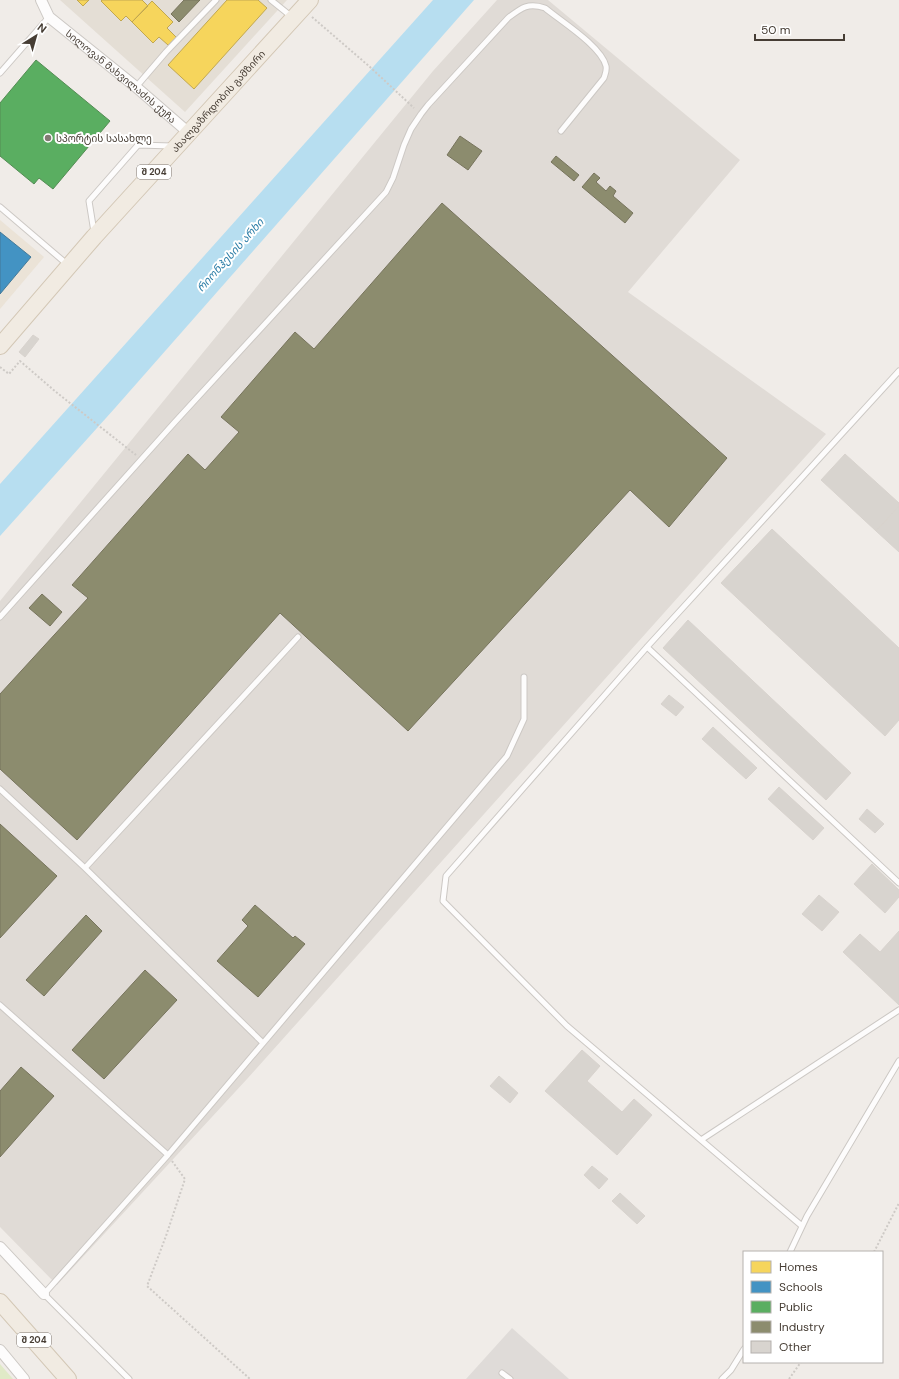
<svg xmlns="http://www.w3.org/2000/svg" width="899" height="1379" viewBox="0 0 899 1379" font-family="'DM Sans','Noto Sans Georgian',sans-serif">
  <rect width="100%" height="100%" fill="#f0ece8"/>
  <path fill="#e4ded5" d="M60,0h227l-102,112z"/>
  <path fill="#e0dbd6" d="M497,0h51l192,160 -112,132 198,142 -120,132 -459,513 -190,206 -57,-58v-626l433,-530z"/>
  <path fill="#ebe3d7" d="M0,220l44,37 -44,52z"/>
  <path fill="#e0eac7" d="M0,1364l13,15h-13z"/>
  <path fill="#dfdbd8" d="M512,1328l57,51h-103z"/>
  <path fill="#b7def0" d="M433,0h41l-359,408 -115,128v-52z"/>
  <path fill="#f6d55c" stroke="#c1a750" d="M77,0h12l-6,6z
    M102,0h40l6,6 -16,16 -6,-6 -5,5 -20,-20z
    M227,0h31l9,8 -73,81 -26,-24z
    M152,1l21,21 -6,6 9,9 -8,8 -9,-8 -6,6 -21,-21z"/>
  <path fill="#4393c3" stroke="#447998" d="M0,232l31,25 -31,37z"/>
  <path fill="#5aae61" stroke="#548c54" d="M36,60l74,61 -57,68 -14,-11 -5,6 -34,-28v-53z"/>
  <path fill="#8c8c6e" stroke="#77745d" d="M184,0h16l-21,22 -8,-8z
    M460,136l22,15 -14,19 -21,-15z
    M556,156l23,19 -5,6 -23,-19z
    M594,173l6,5 -4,4 10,9 4,-5 6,5 -3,5 20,17 -8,10 -43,-36z
    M442,203l285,255 -58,69 -39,-37 -222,241 -128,-118 -203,227 -77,-71v-75l88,-96 -16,-13 116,-131 17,16 34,-38 -18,-15 74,-85 19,17z
    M42,594l20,18 -12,14 -21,-18z
    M0,824l57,52 -57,62z
    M255,905l38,33 2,-2 10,8 -47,53 -41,-36 31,-35 -6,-6z
    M86,915l16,16 -58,65 -18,-16z
    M145,970l32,30 -73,79 -32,-29z
    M21,1067l33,29 -54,61v-66z"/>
  <path fill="#d8d4cf" stroke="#d8d3ce" d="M33,335l6,4 -14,18 -6,-5z
    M845,454l54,49v3l-23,25 -55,-51z
    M899,506v46l-23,-21z
    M772,529l127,119v72l-14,16 -164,-153z
    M688,620l163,153 -25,27 -163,-152z
    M669,695l15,12 -8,9 -15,-12z
    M713,727l44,41 -11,11 -44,-40z
    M779,787l45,41 -11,12 -45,-41z
    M867,809l17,15 -9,9 -16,-14z
    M872,864l27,26v7l-14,16 -31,-29z
    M819,895l20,17 -17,19 -20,-17z
    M899,931v74l-56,-53 17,-18 20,18z
    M582,1050l18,16 -13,15 35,31 12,-13 18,16 -35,40 -72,-64z
    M499,1076l19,17 -8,10 -20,-17z
    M592,1166l16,13 -9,10 -15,-14z
    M620,1193l25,23 -8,8 -25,-23z"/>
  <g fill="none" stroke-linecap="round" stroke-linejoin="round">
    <defs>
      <path id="lane" d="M271,0l21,17
        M0,73l49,-56
        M136,87l30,-35 50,-52
        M0,207l68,58
        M94,232l-5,-31 49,-56 34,1
        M899,371l-252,276 -201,229 -3,25 124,125 134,114 198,-130
        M0,617l174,-194 212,-231 7,-14 11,-33 7,-16 10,-15 7,-9 80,-87c13,-10 20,-16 37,-10 17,14 56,38 61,58 1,5 -1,8 -2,12l-43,53
        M647,647l252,236
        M0,789l85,79 178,175
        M85,868l213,-231
        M0,1005l168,150
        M701,1140l101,86
        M790,1252l17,-36 92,-155
        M502,1373l8,6
        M129,1379l-85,-85 124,-139 339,-399 17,-37v-42
        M722,1379l9,-9 13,-21"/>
      <g id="street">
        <path id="s1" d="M41,0l8,17 87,70 53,46"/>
        <path d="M0,1247l44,47"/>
        <path d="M0,1350l24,29"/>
      </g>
      <g id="primary">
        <path id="s2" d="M0,346l94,-109 216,-237"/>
        <path d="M0,1302l68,77"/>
      </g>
    </defs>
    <use href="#lane" stroke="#ccc8c4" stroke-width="7"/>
    <use href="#street" stroke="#ccc8c4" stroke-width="12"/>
    <use href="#primary" stroke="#d3c7b5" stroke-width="18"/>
    <path stroke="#cecac6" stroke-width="2" stroke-dasharray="2 2" stroke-linecap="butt" d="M312,17l58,50 44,41
      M0,367l9,7 11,-13 36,31 80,63
      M172,1161l13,18 -19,57 -19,50 103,93
      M874,1252l25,-49
      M789,1379l12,-17"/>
    <use href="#lane" stroke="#fdfcfc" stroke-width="5"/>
    <use href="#street" stroke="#fdfcfc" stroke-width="10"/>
    <use href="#primary" stroke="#f1ebe2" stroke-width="16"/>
  </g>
  <circle fill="#827a73" stroke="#fff" stroke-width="1.5" cx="48" cy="138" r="4"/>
  <g text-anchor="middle" stroke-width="4" stroke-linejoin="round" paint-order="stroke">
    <g fill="#fff" stroke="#7e7771" stroke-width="1">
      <rect x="137" y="165" width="34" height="14" rx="3"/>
      <rect x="17" y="1333" width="34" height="14" rx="3"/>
    </g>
    <g font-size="9" font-weight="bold" fill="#463d34">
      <text x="154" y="175">შ 204</text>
      <text x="34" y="1343">შ 204</text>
    </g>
    <g font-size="10" fill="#463d34" stroke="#fff">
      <text dy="4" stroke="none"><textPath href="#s1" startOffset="112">სილოვან მახვილაძის ქუჩა</textPath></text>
      <text dy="4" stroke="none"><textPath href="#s2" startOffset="328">ახალგაზრდობის გამზირი</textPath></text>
    </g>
    <g font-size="10" fill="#463d34" stroke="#fff" text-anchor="start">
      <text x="56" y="142">სპორტის სასახლე</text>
    </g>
    <g font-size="11" font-style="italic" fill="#287ba5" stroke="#fff">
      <text transform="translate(230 255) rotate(-48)" y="4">რიონჰესის არხი</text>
    </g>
  </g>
  <rect x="743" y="1251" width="140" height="112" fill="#ffffff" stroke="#b5b1ae"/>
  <rect x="751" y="1261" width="20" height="12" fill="#f6d55c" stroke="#b5b1ae"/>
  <text x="779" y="1271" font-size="12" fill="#463d34">Homes</text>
  <rect x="751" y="1281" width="20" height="12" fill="#4393c3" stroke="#b5b1ae"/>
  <text x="779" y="1291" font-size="12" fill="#463d34">Schools</text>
  <rect x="751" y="1301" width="20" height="12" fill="#5aae61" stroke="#b5b1ae"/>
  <text x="779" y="1311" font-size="12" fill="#463d34">Public</text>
  <rect x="751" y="1321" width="20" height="12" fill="#8c8c6e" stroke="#b5b1ae"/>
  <text x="779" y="1331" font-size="12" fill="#463d34">Industry</text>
  <rect x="751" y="1341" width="20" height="12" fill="#d8d4cf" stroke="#b5b1ae"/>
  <text x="779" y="1351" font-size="12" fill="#463d34">Other</text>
  <g transform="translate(36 36) rotate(37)" stroke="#ffffff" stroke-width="3" paint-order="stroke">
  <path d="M0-3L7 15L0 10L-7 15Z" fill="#463d34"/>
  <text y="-6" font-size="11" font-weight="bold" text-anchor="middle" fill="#463d34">N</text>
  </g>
  <path d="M755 34v6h89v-6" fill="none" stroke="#463d34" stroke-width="2"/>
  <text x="761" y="34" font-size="12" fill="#463d34" stroke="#ffffff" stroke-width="3" paint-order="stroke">50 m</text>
</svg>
